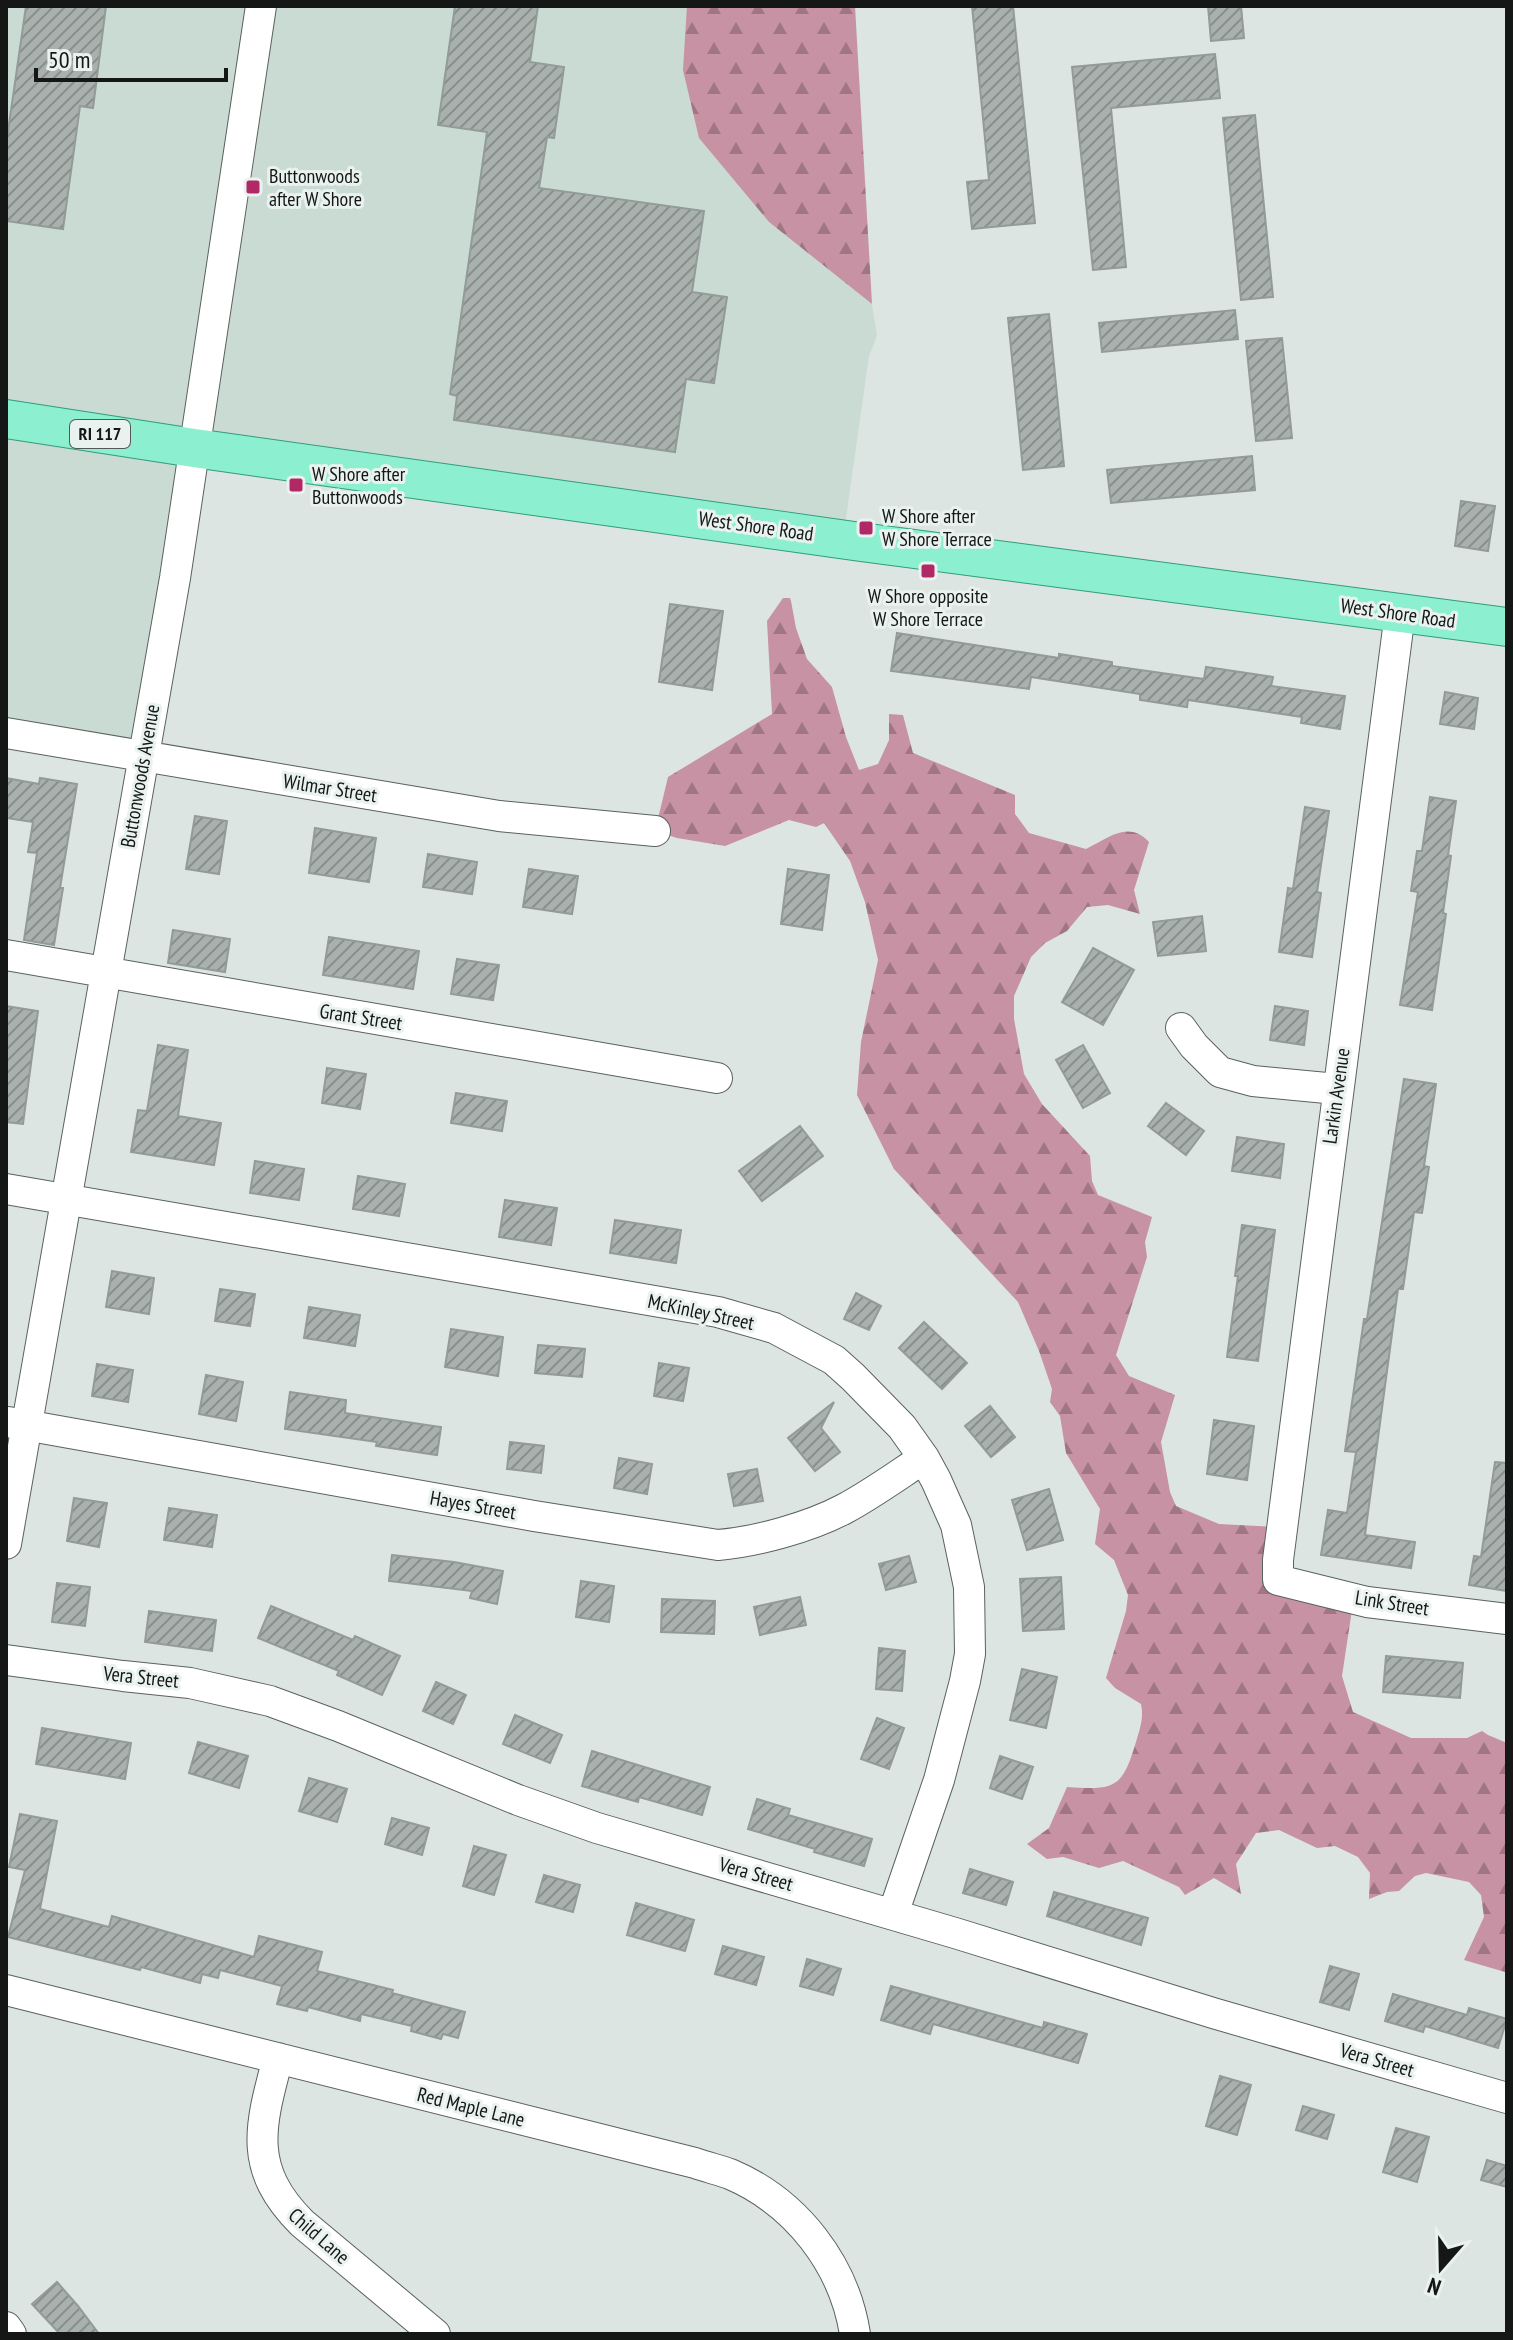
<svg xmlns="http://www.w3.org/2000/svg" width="1513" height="2340" viewBox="0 0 1513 2340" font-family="'PT Sans Narrow',sans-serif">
  <defs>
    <pattern id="forest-firs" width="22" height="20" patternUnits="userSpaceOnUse" patternTransform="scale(2)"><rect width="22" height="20" fill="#c792a3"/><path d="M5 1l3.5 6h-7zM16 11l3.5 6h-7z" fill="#a07684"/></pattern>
    <pattern id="building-hatch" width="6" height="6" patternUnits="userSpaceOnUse" patternTransform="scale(2)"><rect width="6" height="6" fill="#a8b1ad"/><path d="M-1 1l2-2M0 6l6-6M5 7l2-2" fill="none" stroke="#888f8c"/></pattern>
  </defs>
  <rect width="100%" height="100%" fill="#dce5e1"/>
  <path fill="#c9dbd3" d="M6,6h681l82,216 103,82 5,32 -8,20 -26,183 -635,-88 -64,295 -138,-24z"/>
  <path fill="url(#forest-firs)" d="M687,6h168l17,298 -103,-82 -70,-84 -16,-68z
    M783,598h7l1,3 5,27 11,31 25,28 14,50 13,33 19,-6 11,-24v-26l14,1 10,38 102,42v19l14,19 57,16c23,-11 42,-29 63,-7l-15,48 6,24 -32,-9 -21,2 -20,24 -22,12 -14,14 -17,39v23l10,55 18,30 48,52 2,25 6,14 54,22 -7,25 2,15 -31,98 13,21 46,19 -14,47 9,50 6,14 43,18 57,3 1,48 76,28 -11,73 11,36 58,26h56l15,-7 6,4 19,8 -2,229 -41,-12 20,-43 -3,-22 -12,-13 -43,-9 -11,3 -16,15 -12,1 -18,7 1,-26 -12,-16 -23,-11 -18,2 -38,-18 -23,3 -20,31 5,30 -27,-16 -29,17 -6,-8 -56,-26 -24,7 -36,-11 -16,2 -20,-15 22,-16 18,-41c48,3 55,2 69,-45 4,-14 8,-24 5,-38l-26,-16 -9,-10 20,-67 2,-16 -14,-35 -19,-16 5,-35 -34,-56 -6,-37 -10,-14 2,-13 -13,-38 -21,-49 -124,-133 -37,-74 4,-53 17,-82 -13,-58 -15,-41 -26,-38 -8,4 -27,-7 -64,26 -48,-8 -22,-7 13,-54 104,-63 -5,-93z"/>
  <path fill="url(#building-hatch)" stroke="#929b97" stroke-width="2" d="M26,6h80l-13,102 -13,-2 -17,123 -57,-8v-76z
    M455,6h83l-8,56 34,5 -10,71 -7,-1 -8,51 165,23 -12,81 35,5 -13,86 -28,-4 -11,73 -221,-32 3,-24 -7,-2 37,-262 -49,-7z
    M972,6h41l22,217 -63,6 -5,-47 22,-2z
    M1208,6h33l3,32 -33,3z
    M1215,54l5,44 -109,10 15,159 -33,3 -21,-203z
    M1255,115l18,182 -32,3 -18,-182z
    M1235,310l3,29 -136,13 -3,-29z
    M1049,314l15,152 -41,4 -15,-152z
    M1282,338l10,100 -36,3 -10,-100z
    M1252,456l3,34 -144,13 -4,-33z
    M1461,501l34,5 -7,45 -33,-5z
    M670,604l53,7 -11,79 -53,-8z
    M897,633l162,25v-4l53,8v4l92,13 2,-12 67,10 -2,9 74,10 -5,33 -39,-6 1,-6 -114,-17 -1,7 -47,-7v-6l-109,-17 -2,12 -138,-18z
    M1445,692l33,6 -4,31 -34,-5z
    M6,778l33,6 1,-6 37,6 -17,104h3l-9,57 -30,-5 13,-87 -9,-1 5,-30 -27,-4z
    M1430,797l26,4 -8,54 3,1 -8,57 3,1 -14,96 -32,-5 18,-113 -7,-1 6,-40h5z
    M1305,807l24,4 -12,81 4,1 -9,64 -33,-5 9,-64 5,1z
    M195,816l32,5 -8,53 -33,-5z
    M315,828l61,10 -7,44 -60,-9z
    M428,854l49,8 -5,32 -49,-7z
    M529,869l49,7 -6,38 -49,-7z
    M788,869l41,6 -7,55 -41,-6z
    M1202,916l4,35 -48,5 -5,-34z
    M173,930l57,9 -5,33 -57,-9z
    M329,937l90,14 -6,38 -90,-14z
    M1093,948l41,22 -31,55 -41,-23z
    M457,959l42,6 -6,35 -42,-6z
    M6,1006l32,5 -15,113 -17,-2z
    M1275,1006l33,5 -4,34 -34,-5z
    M158,1045l30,5 -10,66 43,7 -7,42 -83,-13 7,-42 9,1z
    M1083,1045l27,48 -27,15 -27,-48z
    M327,1068l39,6 -6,35 -38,-6z
    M1404,1079l32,5 -12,82 5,1 -7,46 -8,-1 -11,77h-5l-33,246 50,7 -4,26 -90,-13 7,-45 19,3 9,-61 -11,-1 19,-132h3z
    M456,1093l51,8 -5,30 -51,-8z
    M1166,1103l38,28 -18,24 -38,-29z
    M800,1126l23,30 -61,45 -23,-30z
    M1237,1137l47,7 -4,34 -48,-7z
    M255,1161l49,8 -5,31 -49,-7z
    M358,1176l47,8 -6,32 -46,-7z
    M505,1200l52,8 -6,37 -52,-8z
    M615,1220l66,10 -5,33 -66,-10z
    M1242,1225l33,5 -17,131 -31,-4 11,-81h-3z
    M112,1271l42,7 -5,36 -43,-7z
    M220,1289l35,5 -5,32 -35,-5z
    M856,1293l25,13 -12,24 -25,-11z
    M309,1307l51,8 -5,31 -51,-8z
    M924,1322l43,41 -25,26 -43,-41z
    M451,1329l52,8 -5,39 -53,-9z
    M538,1345l47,4 -3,28 -47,-4z
    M659,1363l30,5 -6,33 -29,-5z
    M97,1364l36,6 -5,32 -36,-6z
    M206,1375l37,7 -7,39 -37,-7z
    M290,1392l56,8 -1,13 96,14 -4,28 -61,-9 1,-4 -92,-13z
    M834,1402l-13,26 19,24 -25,19 -27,-33z
    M990,1406l25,31 -24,20 -26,-31z
    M1214,1420l40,6 -7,54 -40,-6z
    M510,1442l34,4 -3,27 -34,-4z
    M619,1458l33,6 -5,30 -33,-6z
    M1495,1462l12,1v128l-38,-6 5,-29 7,1z
    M757,1469l6,32 -29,5 -6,-32z
    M1049,1489l14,51 -36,10 -15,-50z
    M74,1498l33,5 -8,44 -32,-6z
    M169,1508l48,7 -5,32 -48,-7z
    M392,1555l62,7 49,9 -6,33 -27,-6 2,-7 -83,-10z
    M909,1556l7,26 -30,8 -7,-26z
    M1061,1577l3,52 -41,2 -3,-52z
    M581,1581l33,5 -5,36 -33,-5z
    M57,1583l33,4 -5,39 -33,-4z
    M800,1597l6,28 -46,10 -6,-28z
    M662,1599l53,2 -1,33 -53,-2z
    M271,1606l82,34 2,-4 45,20 -18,39 -45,-20 2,-4 -81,-33z
    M149,1611l67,9 -4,31 -67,-9z
    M879,1648l26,3 -3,40 -26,-2z
    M1386,1656l77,7 -3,35 -77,-6z
    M1022,1669l35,8 -11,51 -36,-8z
    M436,1682l30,13 -13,29 -30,-13z
    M515,1715l47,20 -12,28 -47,-19z
    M877,1718l27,10 -15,41 -28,-10z
    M42,1728l89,15 -6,36 -89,-15z
    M198,1742l50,14 -9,32 -50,-15z
    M592,1751l118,36 -8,28 -63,-18 -1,5 -56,-16z
    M1000,1756l33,11 -11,32 -32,-11z
    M309,1778l38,11 -10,33 -38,-11z
    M757,1799l33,10 -2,6 84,24 -8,27 -50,-14 1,-3 -67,-20z
    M20,1814l37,7 -17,88 69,18 3,-11 142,41 5,-21 63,16 -5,19 76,19 -1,3 73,19 -7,26 -15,-4 -2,5 -30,-8 1,-5 -51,-12 -1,7 -52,-14 -1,4 -30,-7 5,-18 -62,-16 -2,8 -16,-4 -2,9 -59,-16 -1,3 -132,-33 17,-67 -16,-3z
    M392,1818l37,10 -7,27 -37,-11z
    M474,1846l32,9 -12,40 -31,-9z
    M970,1869l43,13 -7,23 -43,-12z
    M544,1875l36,10 -7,27 -37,-10z
    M1054,1892l94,26 -7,27 -94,-29z
    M636,1903l58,17 -9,31 -58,-16z
    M723,1946l41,11 -8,28 -41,-11z
    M807,1959l34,10 -8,26 -33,-9z
    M1330,1966l29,8 -10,36 -29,-8z
    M891,1986l152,42 1,-6 43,12 -9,29 -145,-39 -3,10 -49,-14z
    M1393,1994l74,21 2,-7 38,11 -9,29 -73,-22 -2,6 -38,-11z
    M1220,2076l31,9 -14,50 -31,-9z
    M1303,2106l31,9 -7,24 -31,-9z
    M1396,2128l33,9 -12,45 -34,-10z
    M1487,2160l20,6v21l-26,-7z
    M57,2282l21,24 21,28h-39l-28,-30z"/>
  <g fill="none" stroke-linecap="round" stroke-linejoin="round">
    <defs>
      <path id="minor" d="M1400,613l-122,947v20l89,22 140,17
        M6,733l493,83 156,15
        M6,955l711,123
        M1181,1028l13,18 26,26 33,9 84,8
        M6,1189l712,123 56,16 60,32 19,17 49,50 22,31 12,22 20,45 13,62 1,67 -5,27 -26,99 -46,134
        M8,1422l526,94 184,29c38,-3 92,-18 126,-36 28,-15 54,-34 80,-51
        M6,1544l169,-966 86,-572
        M6,1660l117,16 67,7 80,18 68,25 180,74 79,28 358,105 258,80 294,85
        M6,1990l689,173c11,4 24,7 35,11 66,28 114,90 125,160
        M278,2058c-18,68 -31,110 24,165l133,111
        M6,2327l5,7"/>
      <path id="major" d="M6,419l188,29 667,94 646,85"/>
    </defs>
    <use href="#minor" stroke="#5a625e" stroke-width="32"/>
    <use href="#major" stroke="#319d7b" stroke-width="40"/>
    <use href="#minor" stroke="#fff" stroke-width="30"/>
    <use href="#major" stroke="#8cefd0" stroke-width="38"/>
  </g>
  <g fill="#b12867" stroke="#e9f2ee" stroke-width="3">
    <rect x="245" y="179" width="16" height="16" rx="4"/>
    <rect x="288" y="477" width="16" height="16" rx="4"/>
    <rect x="858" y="520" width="16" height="16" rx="4"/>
    <rect x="920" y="563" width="16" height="16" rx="4"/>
  </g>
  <g text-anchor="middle" stroke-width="6" stroke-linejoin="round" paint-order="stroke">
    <rect fill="#e9f2ee" stroke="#545957" stroke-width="2" x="70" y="420" width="60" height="28" rx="6"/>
    <g font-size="18" font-weight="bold" fill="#141716">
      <text x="100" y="440">RI 117</text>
    </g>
    <g font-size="20" fill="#141716" stroke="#e9f2ee" text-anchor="start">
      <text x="269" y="183">Buttonwoods<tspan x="269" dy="23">after W Shore</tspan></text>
      <text x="312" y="481">W Shore after<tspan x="312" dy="23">Buttonwoods</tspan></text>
      <text x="882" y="523">W Shore after<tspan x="882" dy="23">W Shore Terrace</tspan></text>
      <text x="928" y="603" text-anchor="middle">W Shore opposite<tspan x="928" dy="23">W Shore Terrace</tspan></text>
    </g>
    <g font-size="20" fill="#141716" stroke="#e9f2ee">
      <text transform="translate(756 526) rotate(8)" y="7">West Shore Road</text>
      <text transform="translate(1398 613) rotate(8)" y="7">West Shore Road</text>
      <text transform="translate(140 776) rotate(-80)" y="7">Buttonwoods Avenue</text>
      <text transform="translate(330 788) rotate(9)" y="7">Wilmar Street</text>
      <text transform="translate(361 1017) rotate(9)" y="7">Grant Street</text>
      <text transform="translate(1336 1096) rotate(-82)" y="7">Larkin Avenue</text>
      <text transform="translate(701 1312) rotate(12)" y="7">McKinley Street</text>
      <text transform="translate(473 1505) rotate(10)" y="7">Hayes Street</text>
      <text transform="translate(1392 1603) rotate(9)" y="7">Link Street</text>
      <text transform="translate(141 1677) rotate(6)" y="7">Vera Street</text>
      <text transform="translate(756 1874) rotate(16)" y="7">Vera Street</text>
      <text transform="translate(1377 2060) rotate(16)" y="7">Vera Street</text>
      <text transform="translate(471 2107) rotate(14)" y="7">Red Maple Lane</text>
      <text transform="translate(319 2236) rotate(41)" y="7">Child Lane</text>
    </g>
  </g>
  <rect width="1513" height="2340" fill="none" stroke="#141716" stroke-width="16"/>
  <g transform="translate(1441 2268) rotate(200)" stroke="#e9f2ee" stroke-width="6" paint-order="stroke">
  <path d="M0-6L14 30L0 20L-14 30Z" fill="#141716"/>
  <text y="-12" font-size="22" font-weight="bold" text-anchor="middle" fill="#141716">N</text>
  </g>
  <path d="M36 68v12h190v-12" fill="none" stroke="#141716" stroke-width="4"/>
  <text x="48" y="68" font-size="24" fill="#141716" stroke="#e9f2ee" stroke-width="6" paint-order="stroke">50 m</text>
</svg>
